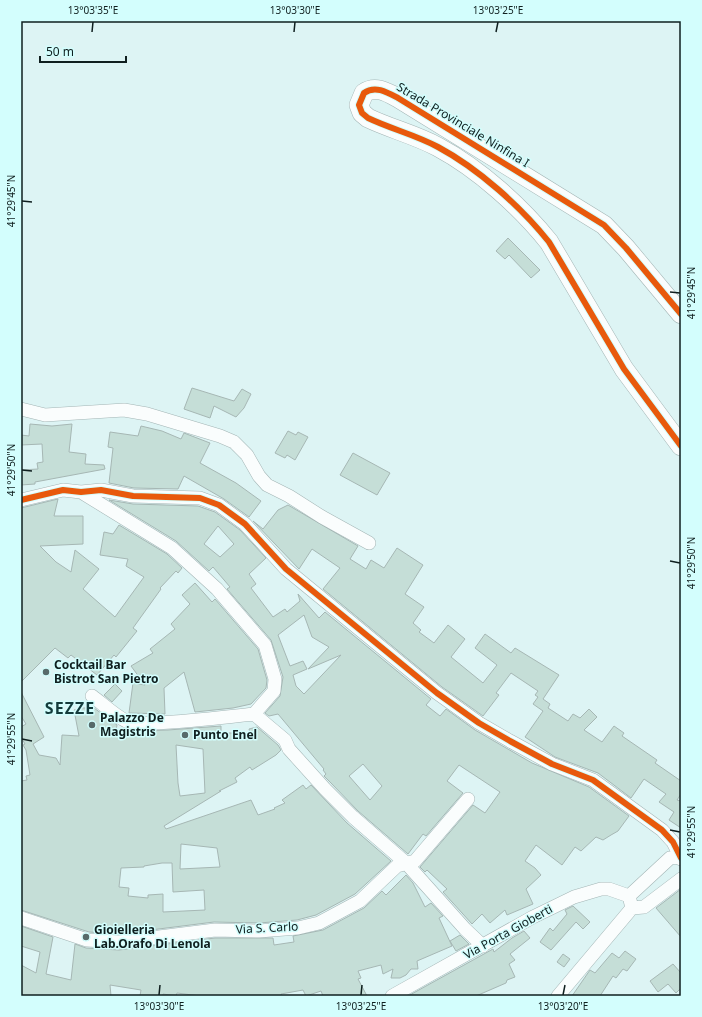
<svg xmlns="http://www.w3.org/2000/svg" width="702" height="1017" viewBox="0 0 702 1017" font-family="'Noto Sans',sans-serif">
  <rect width="100%" height="100%" fill="#ddf4f4"/>
  <path fill="#c5ded7" stroke="#a6b7b4" fill-rule="evenodd" d="M508,238l32,32 -9,8 -22,-23 -4,4 -9,-8z
    M192,388l42,13 8,-12 9,5 -7,14 -8,9 -22,-11 -4,12 -26,-9z
    M30,424l22,2 20,-2 -3,28 17,2 -1,10 19,1 1,4 -70,13v2l-14,1v-15l17,-1 -1,-6 6,-1 -1,-18 -21,1v-10l8,1z
    M141,426l21,5 19,8 3,-6 26,10 -10,20 36,20 25,18 -12,16 -25,-18 -40,-23 -6,13 -44,-1 -25,-5 4,-35 -5,-1 2,-15 28,4z
    M288,431l8,4 2,-3 10,5 -13,23 -8,-5 -2,3 -10,-5z
    M353,453l37,20 -13,22 -37,-20z
    M58,499l-4,17h29v28l-43,2 16,16 15,10 4,-22 24,19 -16,20 32,28 29,-40 -18,-11 2,-7 -28,-4 4,-23 9,2 6,-9 48,29 15,14 -4,5 -2,-2 -16,17 1,1 -28,39 4,3 -21,26 -2,-2 -17,20 -26,-20 -3,3 -13,-10 -34,34v-174z
    M109,500l24,4 65,2 17,6 25,18 26,28 -17,16 7,10 -5,4 22,29 12,-8 2,3 13,-11 -2,-7 21,24 6,-6 106,87 -5,6 14,11 6,-7 29,21 57,33 57,24 40,29 -11,15 -7,4 -8,5 -7,-3 -15,14 -6,-4 -13,18 -26,-20 -11,16 10,7 6,7 -15,14 7,15 -26,11 -2,-5 -15,13 -8,-9 -10,10 -29,-32 4,-3 -20,-19 -2,2 -5,-5 53,-62 12,8 15,-21 -41,-27 -12,16 16,12 -37,43 -3,-2 -15,20 -50,-43 -27,-28 -7,-7 2,-2 -3,-4 1,-1 -46,-55 -9,2 -4,-3 15,-17 3,-19 -12,-37 -44,-51 3,-2 -17,-20 -4,4 -33,-30zM218,526l16,18 -14,13 -16,-13zM304,615l8,22 17,10 -21,22 33,-14 -37,39 -8,-8 -3,-11 14,-6 -4,-8 -13,5 -12,-31zM363,764l19,22 -12,14 -21,-24z
    M288,505l70,41 -8,13 16,10 5,-9 13,8 13,-20 26,17 -18,29 19,13 -11,16 8,7 -2,2 15,11 14,-18 17,14 -14,18 32,26 14,-18 -22,-17 10,-14 26,19 4,-5 44,27 -16,24 7,5 -2,4 20,13 5,-7 7,4 9,-9 8,8 -13,13 18,12 12,-16 10,7 -2,3 35,24 -2,3 26,18v13l-4,6 4,1v27l-12,-8 5,-8 -15,-10 7,-8 -22,-15 -13,19 -33,-25 -43,-16 -30,-20 18,-26 -10,-7 5,-7 -3,-2 3,-4 -27,-18 -15,20 3,2 -16,21 -41,-29 -119,-98 17,-21 -28,-19 -13,20 -46,-48 10,8 15,-19z
    M195,583l17,19 3,-3 43,50 9,31 -1,8 -15,16 -18,4 -38,4 -11,-40 -20,16 1,26 -36,-1 4,-30 12,2 -14,-19 22,-13 -3,-4 25,-20 -4,-5 19,-20 -8,-9z
    M115,684l7,7 -10,11 -8,-7z
    M21,692l23,45 -11,7 6,11 17,3 4,7 2,-30 17,1 -5,-26 8,-2h12l23,17 -2,11 22,-1v-4l31,-1 53,-4v7h29l-1,-4 8,-2 21,18 3,5 -5,5 -24,15 -2,-3 -15,11 2,4 -18,9h2l-57,35 2,3 85,-29 7,15 17,-6 -1,-1 11,-5 -3,-3 21,-15 3,4 5,-4 36,38 44,38 -36,33 -39,21 -19,5 -38,3 -45,-1 -95,12 -30,-2 -68,-22v-129l6,-1 -1,-4 4,-1 -4,-25 -3,-5 2,-1 -4,-7v-10l5,-3 -5,-8zM176,745l27,4 2,44 -25,3 -2,-13zM181,844l36,4 3,19 -40,2zM162,863h10l1,29 31,-2 1,20 -42,2v-18l-15,1v3l-20,-2 1,-8 -10,-1 2,-19 23,-1v-1z
    M406,875l7,8 12,24 6,-4 12,13 -4,2 13,28 -35,15 1,8h-7l-5,6 -6,3h-9l2,-9 -10,5 -2,-9 -23,6 3,7 -3,1 9,17h-44l-2,-5 -15,5 -3,-6 -22,4 1,2h-82l-23,-3 -1,3 -13,-2v2h-23l1,-6 -31,-5 1,11h-90v-31l15,8 4,-21 -19,-6v-20l32,11 -7,37 25,6 4,-36 11,4 33,2 96,-12h58l1,7 20,-3 -1,-6 30,-6 41,-22 18,-17 4,4z
    M681,889v48l-25,-29z
    M573,906l17,16 -7,7 -7,-7 -25,28 -11,-8 10,-14 3,3 14,-17 -2,-4z
    M524,931l6,7 -20,16 5,6 -6,4 6,13 -8,3 -1,3 -30,13h-68l85,-47 1,3 18,-14z
    M460,935l9,9 -13,7 -6,-10z
    M625,951l11,8 -9,12 -4,-2 -7,9 -3,-2 -13,20h-28l18,-26 5,3 17,-20 7,5z
    M563,954l7,5 -6,8 -7,-5z
    M673,964l8,9v15l-5,5 -8,-9 -10,8 -8,-11z"/>
  <g fill="none" stroke-linecap="round" stroke-linejoin="round">
    <defs>
      <path id="street" d="M21,409l24,6 79,-5 23,4 73,22 14,6 13,13 12,21 8,9 22,11 33,21 47,26
        M81,492l91,56 45,41 48,56 10,34 -1,12 -20,23c-20,2 -115,14 -128,7 -12,-6 -23,-17 -34,-25
        M21,500l42,-10 18,2 20,-2 32,6 67,2 19,7 26,19 41,45 151,124 42,30 31,18 42,23 41,16 69,50 11,12 8,16
        M254,714l31,26 4,9 36,40 28,28 53,46 59,66 18,17
        M631,904l-2,-8 41,-38 6,-1 5,2
        M632,908l12,-1 37,-28
        M21,918l66,22 32,2 96,-12 44,1 39,-3 21,-5 41,-22 37,-35 18,-5 53,-62
        M392,996l141,-79 41,-20 27,-8h8l20,7
        M558,996l74,-88"/>
      <path id="secondary" d="M681,314l-55,-66 -22,-23 -206,-127c-11,-6 -23,-13 -34,-5l-5,12 3,8 6,5c23,11 48,17 70,29 41,22 83,60 111,95l75,127 57,77"/>
    </defs>
    <use href="#street" stroke="#a3b5b5" stroke-width="14"/>
    <use href="#secondary" stroke="#a3b5b5" stroke-width="20"/>
    <use href="#street" stroke="#fafdfd" stroke-width="13"/>
    <use href="#secondary" stroke="#fafdfd" stroke-width="19"/>
    <defs>
      <path id="cycleway" d="M681,314l-55,-66 -22,-23 -206,-127c-11,-6 -23,-13 -34,-5l-5,12 3,8 6,5c23,11 48,17 70,29 41,22 83,60 111,95l75,127 57,77
        M21,500l42,-10 18,2 20,-2 32,6 67,2 19,7 26,19 41,45 151,124 42,30 31,18 42,23 41,16 69,50 11,12 8,16"/>
    </defs>
    <use href="#cycleway" stroke="#d3fefd" stroke-width="8"/>
    <use href="#cycleway" stroke="#e8590c" stroke-width="6"/>
  </g>
  <path fill="none" stroke="#0f1f1f" stroke-width="1.5" d="M92,32l1,-10M294,32l1,-10M496,32l2,-10M22,201l10,1M670,292l10,1M22,470l10,1M670,561l10,2M22,739l10,2M670,830l10,2M159,995l1,-10M361,995l1,-10M563,995l2,-10"/>
  <g fill="#576a6a" stroke="#d3fefd" stroke-width="1.5">
    <circle cx="46" cy="672" r="4"/>
    <circle cx="92" cy="725" r="4"/>
    <circle cx="185" cy="735" r="4"/>
    <circle cx="86" cy="937" r="4"/>
  </g>
  <g text-anchor="middle" stroke-width="3" stroke-linejoin="round" paint-order="stroke">
    <g font-size="12" fill="#0f1f1f" stroke="#d3fefd">
      <text transform="translate(463 125) rotate(31)" y="4">Strada Provinciale Ninfina I</text>
      <text transform="translate(267 928) rotate(-3)" y="4">Via S. Carlo</text>
      <text transform="translate(508 932) rotate(-29)" y="4">Via Porta Gioberti</text>
    </g>
    <g font-size="12" font-weight="bold" fill="#0f1f1f" stroke="#d3fefd" text-anchor="start">
      <text x="54" y="669">Cocktail Bar<tspan x="54" dy="14">Bistrot San Pietro</tspan></text>
      <text x="100" y="722">Palazzo De<tspan x="100" dy="14">Magistris</tspan></text>
      <text x="193" y="739">Punto Enel</text>
      <text x="94" y="934">Gioielleria<tspan x="94" dy="14">Lab.Orafo Di Lenola</tspan></text>
    </g>
    <g font-size="16" font-weight="bold" letter-spacing="1" fill="#143c3c" stroke="#d3fefd">
      <text x="70" y="714">SEZZE</text>
    </g>
  </g>
  <rect width="702" height="1017" fill="none" stroke="#d3fefd" stroke-width="44"/>
  <path d="M40 56v6h86v-6" fill="none" stroke="#0f1f1f" stroke-width="2"/>
  <text x="46" y="56" font-size="12" fill="#0f1f1f" stroke="#d3fefd" stroke-width="3" paint-order="stroke">50 m</text>
  <rect x="22" y="22" width="658" height="973" fill="none" stroke="#0f1f1f" stroke-width="1.5"/>
  <g font-size="10" text-anchor="middle" fill="#0f1f1f">
    <text x="93" y="14">13°03'35"E</text>
    <text x="295" y="14">13°03'30"E</text>
    <text x="498" y="14">13°03'25"E</text>
    <text transform="translate(11 201) rotate(-90)" y="4">41°29'45"N</text>
    <text transform="translate(691 293) rotate(-90)" y="4">41°29'45"N</text>
    <text transform="translate(11 470) rotate(-90)" y="4">41°29'50"N</text>
    <text transform="translate(691 563) rotate(-90)" y="4">41°29'50"N</text>
    <text transform="translate(11 739) rotate(-90)" y="4">41°29'55"N</text>
    <text transform="translate(691 832) rotate(-90)" y="4">41°29'55"N</text>
    <text x="159" y="1010">13°03'30"E</text>
    <text x="361" y="1010">13°03'25"E</text>
    <text x="563" y="1010">13°03'20"E</text>
  </g>
</svg>
